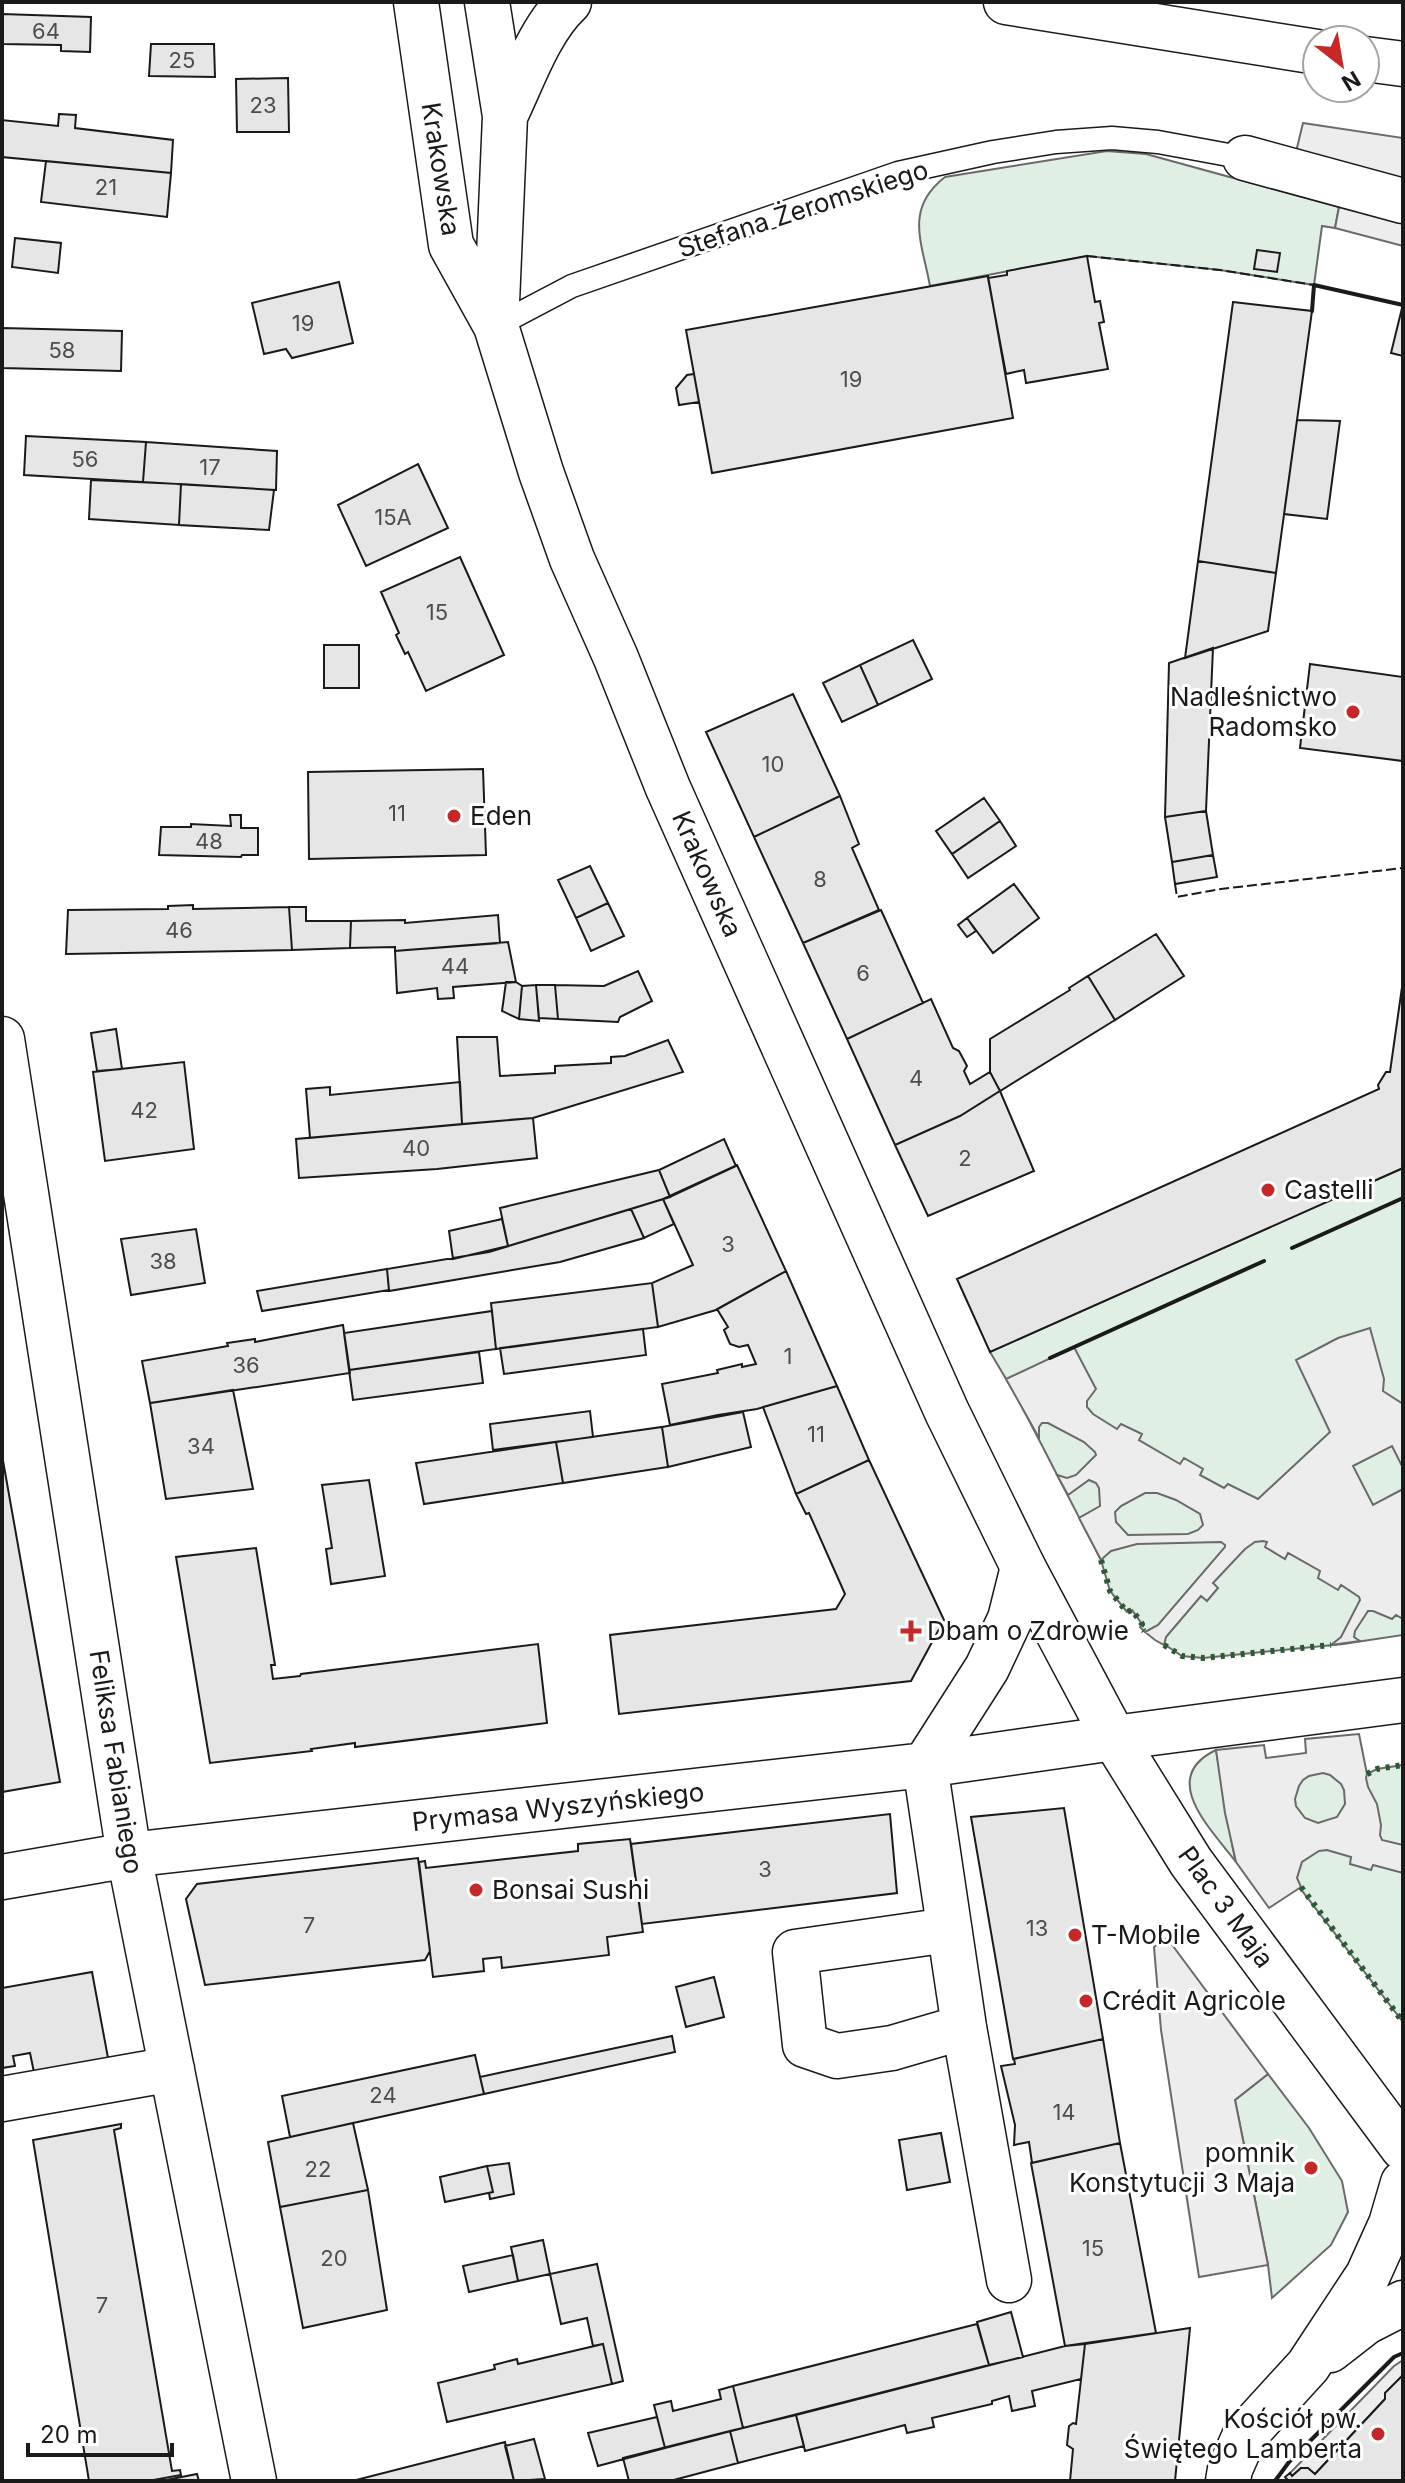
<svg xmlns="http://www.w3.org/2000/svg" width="1405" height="2483" viewBox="0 0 1405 2483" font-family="Inter,sans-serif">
  <rect width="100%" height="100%" fill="#fff"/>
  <path fill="#e0efe3" stroke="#6a6a6a" stroke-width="2" d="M1107,151l39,3 193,53 -4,21 -13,-2 -8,59 -94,-15 -133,-14 -157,30c-8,-44 -26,-77 15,-109z
    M1403,1168v467l-60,9 -140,14 -21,-2 -38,-25 -4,-4 2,-3 -10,-14 -5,2 -17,-21 -9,-31 -83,-161 -28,-47z
    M1216,1750l17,99 3,13c-24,-32 -79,-84 -20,-112z
    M1403,1765v257l-113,-147 -11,-97 52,-8 36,4 10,-5z
    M1268,2074l41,54 33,53 6,31 -17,33 -59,53 -4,-33 -33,-165z"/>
  <path fill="#ededed" stroke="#6a6a6a" stroke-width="2" fill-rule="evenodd" d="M1303,123l100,15v45l-108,-27z
    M1339,207l64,16v23l-68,-18z
    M1370,1328l14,51 -1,12 20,13v64l-11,-22 -39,20 20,39 30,-16v130l-7,-4 -4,4 -19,-8h-5l-13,20 -1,6 6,4 -29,4 10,-8 19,-37 -1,-3 -18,-12 -3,5 -20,-12 2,-7 -32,-18 -3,6 -20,-12 2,-5 -4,-1 -8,1 -10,7 -32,34 5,5 -11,13 -6,-5 -35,41 -2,8 -9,-5 -10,-8 13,-7 67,-78v-2l-4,-3 -84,2 -26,7 -10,9 -22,-42 21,-12 -1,-18 -3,-5 -7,-3 -21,15 -11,-20 10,3 9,-3 20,-20 -1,-3 -11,-10 -36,-19h-6l-3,4v11l-33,-59 68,-32 22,42 -9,12v6l6,7 24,15 4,-5 21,10 -3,6 41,24 4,-6 19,11 -3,6 24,13 4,-4 30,15 72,-67 -34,-72 42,-22zM1145,1493h12l19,7 24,14 3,11 -5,5 -10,4 -60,1 -12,-13 -1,-10 6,-6z
    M1359,1734l8,40 -1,4 2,9 9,17 4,21 -1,10 2,5 21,5v28l-30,-8 -2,5 -21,-6 1,-7 -24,-7 -8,1 -17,11 -5,16 4,9 -32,21 -33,-46 -11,-49 -9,-63 48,-5 2,13 40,-5 -1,-14zM1323,1773l7,2 11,9 3,6 1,14 -8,13 -19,6 -13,-5 -9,-12 -1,-7 4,-13 4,-6 6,-4z
    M1167,1938l101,136 -33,26 33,165 -69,12 -38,-247 -7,-83z
    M1403,2360v15l-18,24 -70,75 -14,-6 -9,8 -2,-3 104,-107z"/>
  <path fill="#e6e6e6" stroke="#1a1a1a" stroke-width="2" d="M2,14l89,3 -1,35 -29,-1v-6l-59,-1z
    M151,44h63l1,33 -66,-1z
    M288,78l1,54h-52l-1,-53z
    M59,114l17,1 -1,13 98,12 -2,33 -169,-16v-37l56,6z
    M46,161l125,12 -4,44 -126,-15z
    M15,238l46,5 -3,30 -46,-6z
    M1257,250l23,3 -3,19 -23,-3z
    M1087,256l8,46 5,-1 4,21 -5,1 9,46 -82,14 -2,-13 -18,4 -18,-96 19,-3v-4z
    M988,276l25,142 -301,55 -26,-143z
    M339,282l14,61 -61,15 -6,-9 -22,5 -12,-51z
    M1233,302l79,9 -36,262 -78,-12z
    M1403,304v52l-12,-3z
    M2,328l120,3 -1,40 -119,-3z
    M694,374l5,28 -20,3 -3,-17 11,-13z
    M1297,420l43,1 -13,98 -43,-5z
    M26,436l120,6 -3,40 -119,-7z
    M146,442l131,9 -1,39 -133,-8z
    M418,464l30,64 -82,38 -28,-61z
    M91,480l90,4 -2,41 -90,-6z
    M181,484l93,6 -5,40 -90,-5z
    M460,557l44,98 -78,36 -18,-39 -3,2 -9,-19 3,-2 -18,-41z
    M1198,561l78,12 -8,58 -83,27z
    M913,640l19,39 -54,26 -18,-40z
    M324,645h35v43h-35z
    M1213,648l-7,163 -41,6 4,-154z
    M1310,664l93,13v84l-103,-13z
    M860,665l18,40 -36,17 -19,-39z
    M793,694l47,102 -86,41 -48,-105z
    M483,769l3,86 -177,4 -1,-87z
    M840,796l19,48 -7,4 27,62 -76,33 -49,-106z
    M984,798l16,23 -48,33 -16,-23z
    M1206,811l7,44 -41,7 -7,-45z
    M230,815h11v13h17v27h-16l-1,2 -82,-2 2,-28h30v-3l40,2z
    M1000,821l16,25 -48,32 -16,-24z
    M1213,855l4,22 -42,7 -3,-22z
    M590,866l18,37 -32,15 -18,-38z
    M1014,884l25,34 -46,35 -26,-35z
    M608,903l16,33 -33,15 -15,-33z
    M193,905v4l96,-2 3,43 -226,4 2,-44 100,-1v-3z
    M289,907h17v14h45l-1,27 -58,2z
    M881,910l42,93 -76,36 -44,-96z
    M498,915l2,28 -105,8v-4l-45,1 1,-27 54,-1v3z
    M967,918l9,13 -9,6 -9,-12z
    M1156,934l28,42 -69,44 -27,-44z
    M508,942l8,40 -63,5 1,11 -16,1 -1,-11 -40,5 -2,-42z
    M638,971l14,30 -32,16 -2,5 -60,-3 -3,-34 49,1z
    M1088,976l27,44 -115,71 -10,-19v-33l80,-49 -1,-2z
    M1403,980v188l-413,184 -33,-73 422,-190 -1,-4 8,-13h4z
    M506,982h10l6,4 -3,33 -17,-8z
    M536,985l3,36 -20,-2 3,-33z
    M536,985h19l3,34 -19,-1z
    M931,999l22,49 6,3 8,15 -3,5 6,13 20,-12 10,19 -40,25 -65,29 -48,-106z
    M116,1029l6,40 -25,2 -6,-38z
    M457,1037h40l3,39 55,-3v-7l56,-3v-6l14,-1 43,-16 15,32 -150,46 -71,6z
    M184,1062l10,87 -89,12 -12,-89z
    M460,1082l2,42 -152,14 -4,-49 24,-2v8z
    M1000,1091l34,80 -106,45 -33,-71 65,-29z
    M533,1118l4,40 -100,11 -138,9 -3,-39z
    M724,1139l12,27 -66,31 -11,-27z
    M737,1165l49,106 -70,39 -58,17 -6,-44 41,-18 -30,-66z
    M659,1170l11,27 -162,49 -8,-38z
    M663,1199l11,25 -30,14 -13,-29z
    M631,1209l13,29 -84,24 -171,29 -2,-22 102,-17z
    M502,1219l6,27 -55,13 -4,-28z
    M196,1229l9,54 -74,12 -10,-56z
    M387,1269l2,21 -127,21 -5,-20z
    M786,1271l51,115 -80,23 -39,6 -48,10 -8,-41 56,-11 -1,-3 25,-6v3l14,-3 -8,-19 -9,2 -9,-3 -6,-14 4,-3 -11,-18z
    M652,1283l6,44 -162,22 -5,-46z
    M492,1311l4,38 -147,21 -5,-37z
    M343,1325l7,48 -200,30 -8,-42 86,-15 -1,-3 28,-4v3z
    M643,1329l3,26 -142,19 -4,-26z
    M479,1352l4,31 -130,17 -4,-30z
    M837,1386l32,74 -73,34 -33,-87z
    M233,1390l20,99 -87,10 -16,-96z
    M590,1411l3,26 -100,13 -3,-26z
    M743,1412l8,35 -83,20 -6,-40z
    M662,1427l6,40 -105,16 -7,-41z
    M556,1442l7,41 -139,21 -8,-41z
    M2,1455l58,327 -58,10z
    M869,1460l75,160 -33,61 -292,33 -9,-79 226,-26 9,-15 -36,-81 -3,1 -10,-20z
    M369,1480l16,96 -54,8 -5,-35 6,-1 -10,-63z
    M256,1548l19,117h-4l2,14 27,-3 1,-2 237,-30 9,79 -192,24v-4l-44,6 1,2 -102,12 -34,-206z
    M1064,1808l39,231 -90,20 -42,-242z
    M890,1814l7,79 -255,31 -11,-80z
    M630,1839l13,93 -36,5 2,18 -107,13 -1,-11 -18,2 1,12 -51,6 -14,-115 6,-1 1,7 152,-17v-7z
    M418,1858l12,93 -5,9 -220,25 -19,-86 11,-15z
    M92,1972l19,102 -74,13 -7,-34 -17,3 2,10 -13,2v-80z
    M714,1977l10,40 -38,10 -10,-40z
    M672,2036l3,16 -191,42 -4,-17z
    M1103,2039l17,104 -88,20 -3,-21 -15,3 1,-20 -14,-59 14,-2 -1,-5z
    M475,2055l9,39 -194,43 -8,-41z
    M353,2123l15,67 -88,17 -12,-65z
    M121,2124v4l-7,2 58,341 8,-1 1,5 -33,6h-59l-56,-341z
    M941,2133l9,49 -43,8 -8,-50z
    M1120,2143l36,190 -91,13 -34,-183z
    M509,2163l5,31 -24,5 -1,-6 4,-1 -6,-26z
    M487,2166l6,26 -48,10 -5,-25z
    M368,2190l19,120 -84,18 -23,-121z
    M543,2240l7,34 -32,7 -7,-34z
    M513,2255l5,26 -49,11 -6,-26z
    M597,2264l26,117 -11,3 -9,-40 -10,2 -6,-28 -26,6 -11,-50z
    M1011,2312l12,45 -34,8 -12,-43z
    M977,2324l12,41 -246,63 -10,-42z
    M1190,2328l-15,153h-105l3,-32 -6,-4 2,-19 4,-3 3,1 9,-80z
    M603,2344l9,40 -165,38 -9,-39 57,-14 -1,-4 23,-6 1,5z
    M1085,2344l-4,35 -49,12 3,15 -23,5 -3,-15 -17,5v3l-60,14 2,9 -27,6 -2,-8 -100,26 -9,-36 269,-69z
    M1403,2375v106h-118l2,-2 -2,-2 5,-4 2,3 9,-8h7l7,6 70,-75v-6z
    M733,2386l10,42 -78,20 -11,-43 17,-4 2,10 48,-12 -2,-9z
    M796,2415l8,31 -66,17 -8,-32z
    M657,2417l8,31 -67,18 -10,-33z
    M730,2431l8,32 -68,18h-41l-6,-23z
    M534,2439l11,40 -31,2 -9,-35z
    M505,2442l9,39h-157l-1,-1z
    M197,2474l2,7h-38z"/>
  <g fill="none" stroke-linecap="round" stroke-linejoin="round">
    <defs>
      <path id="lane" d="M496,326l76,-40 326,-113 95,-21 63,-10 56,-4 46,4 87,16"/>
      <path id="street" d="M1245,158l158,43
        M2,1039l127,816 125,626
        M1114,1738l289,-38
        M925,1765l39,262 45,253
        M948,1930l-153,22 10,93 32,11 55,-8 72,-21
        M2,2099l170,-30"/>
      <path id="secondary" d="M925,1765l62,-97 23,-49 13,-52
        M2,1877l127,-22 796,-90 189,-27
        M1330,2350l36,-28 37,-19
        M1228,2481l2,-12 15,-34 63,-69 60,-91 23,-51 12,-41"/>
      <path id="primary" d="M416,2l35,243 45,81 45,146 31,87 44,99 52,130 279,624 76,155 91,171 77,124 212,286
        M487,2l18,114 -9,210
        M1006,2l311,50
        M1365,59l38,5
        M505,116c18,-37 34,-86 64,-114"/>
    </defs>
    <use href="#lane" stroke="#1a1a1a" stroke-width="25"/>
    <use href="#street" stroke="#1a1a1a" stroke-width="47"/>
    <use href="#secondary" stroke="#1a1a1a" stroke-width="47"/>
    <use href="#primary" stroke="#1a1a1a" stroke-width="47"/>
    <use href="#lane" stroke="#fff" stroke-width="22"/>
    <use href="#street" stroke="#fff" stroke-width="44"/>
    <use href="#secondary" stroke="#fff" stroke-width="44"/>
    <use href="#primary" stroke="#fff" stroke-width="44"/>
    <path stroke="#2b5a34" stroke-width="6" stroke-dasharray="4 6" stroke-linecap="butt" d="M1101,1560l9,31 17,21 5,-2 10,14 -2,3 4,4
      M1164,1645l18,11 21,2 128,-13
      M1367,1774l10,-5 26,-4
      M1301,1887l102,135"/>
    <path stroke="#1a1a1a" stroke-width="2" stroke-dasharray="10 4" stroke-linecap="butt" d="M1087,256l133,14 94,15
      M1175,884l2,13 44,-8 182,-21"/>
    <path stroke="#1a1a1a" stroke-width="4" d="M1312,311l2,-26 89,20
      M1292,1248l111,-50
      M1050,1358l214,-97
      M1275,2481l14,-19 105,-105 9,-4"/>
  </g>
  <g fill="#c62828" stroke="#fff" stroke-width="3">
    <circle cx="1353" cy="712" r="8"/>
    <circle cx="454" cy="816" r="8"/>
    <circle cx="1268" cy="1190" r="8"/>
    <path d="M907 1619h8v8h8v8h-8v8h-8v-8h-8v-8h8z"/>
    <circle cx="476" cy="1890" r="8"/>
    <circle cx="1075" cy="1935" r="8"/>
    <circle cx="1086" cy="2001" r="8"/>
    <circle cx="1311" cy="2168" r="8"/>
    <circle cx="1378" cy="2434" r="8"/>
  </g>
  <g text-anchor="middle" stroke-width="6" stroke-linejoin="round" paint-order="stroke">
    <g font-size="22" fill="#4d4d4d">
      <text x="46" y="39">64</text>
      <text x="182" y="68">25</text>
      <text x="263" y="113">23</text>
      <text x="106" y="195">21</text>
      <text x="303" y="331">19</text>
      <text x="62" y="358">58</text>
      <text x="851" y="387">19</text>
      <text x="85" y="467">56</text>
      <text x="210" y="475">17</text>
      <text x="393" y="525">15A</text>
      <text x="437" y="620">15</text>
      <text x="773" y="772">10</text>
      <text x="397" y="821">11</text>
      <text x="209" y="849">48</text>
      <text x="820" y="887">8</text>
      <text x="179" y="938">46</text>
      <text x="455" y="974">44</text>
      <text x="863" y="981">6</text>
      <text x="916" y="1086">4</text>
      <text x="144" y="1118">42</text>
      <text x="416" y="1156">40</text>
      <text x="965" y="1166">2</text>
      <text x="728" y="1252">3</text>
      <text x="163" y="1269">38</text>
      <text x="788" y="1364">1</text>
      <text x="246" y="1373">36</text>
      <text x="816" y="1442">11</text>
      <text x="201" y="1454">34</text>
      <text x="765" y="1877">3</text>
      <text x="309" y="1933">7</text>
      <text x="1037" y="1936">13</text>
      <text x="383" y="2103">24</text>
      <text x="1064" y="2120">14</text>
      <text x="318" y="2177">22</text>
      <text x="1093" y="2256">15</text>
      <text x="334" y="2266">20</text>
      <text x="102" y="2313">7</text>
    </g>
    <g font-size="26" fill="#1a1a1a" stroke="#fff">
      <text transform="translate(441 169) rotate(81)" y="9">Krakowska</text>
      <text transform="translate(803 209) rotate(-18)" y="9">Stefana Żeromskiego</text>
      <text transform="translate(707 874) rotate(66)" y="9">Krakowska</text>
      <text transform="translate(116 1762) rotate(81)" y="9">Feliksa Fabianiego</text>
      <text transform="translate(558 1807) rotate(-6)" y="9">Prymasa Wyszyńskiego</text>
      <text transform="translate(1226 1907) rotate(54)" y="9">Plac 3 Maja</text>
    </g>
    <g font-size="26" fill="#1a1a1a" stroke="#fff" text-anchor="start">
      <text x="1337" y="706" text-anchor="end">Nadleśnictwo<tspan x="1337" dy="30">Radomsko</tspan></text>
      <text x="470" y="825">Eden</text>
      <text x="1284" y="1199">Castelli</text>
      <text x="927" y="1640">Dbam o Zdrowie</text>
      <text x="492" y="1899">Bonsai Sushi</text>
      <text x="1091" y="1944">T-Mobile</text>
      <text x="1102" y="2010">Crédit Agricole</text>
      <text x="1295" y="2162" text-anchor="end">pomnik<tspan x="1295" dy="30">Konstytucji 3 Maja</tspan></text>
      <text x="1362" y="2428" text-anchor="end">Kościół pw.<tspan x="1362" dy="30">Świętego Lamberta</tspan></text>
    </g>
  </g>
  <rect width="1405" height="2483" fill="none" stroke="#1a1a1a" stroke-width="8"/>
  <g transform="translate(1341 64) rotate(149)"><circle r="38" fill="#ffffff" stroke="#a3a3a3" stroke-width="2"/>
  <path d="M0-6L14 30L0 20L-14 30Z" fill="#c62828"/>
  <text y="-12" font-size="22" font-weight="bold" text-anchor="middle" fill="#1a1a1a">N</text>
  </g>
  <path d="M28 2443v12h144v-12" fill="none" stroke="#1a1a1a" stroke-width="4"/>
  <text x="40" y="2443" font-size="24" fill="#1a1a1a" stroke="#ffffff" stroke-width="6" paint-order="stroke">20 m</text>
</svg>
